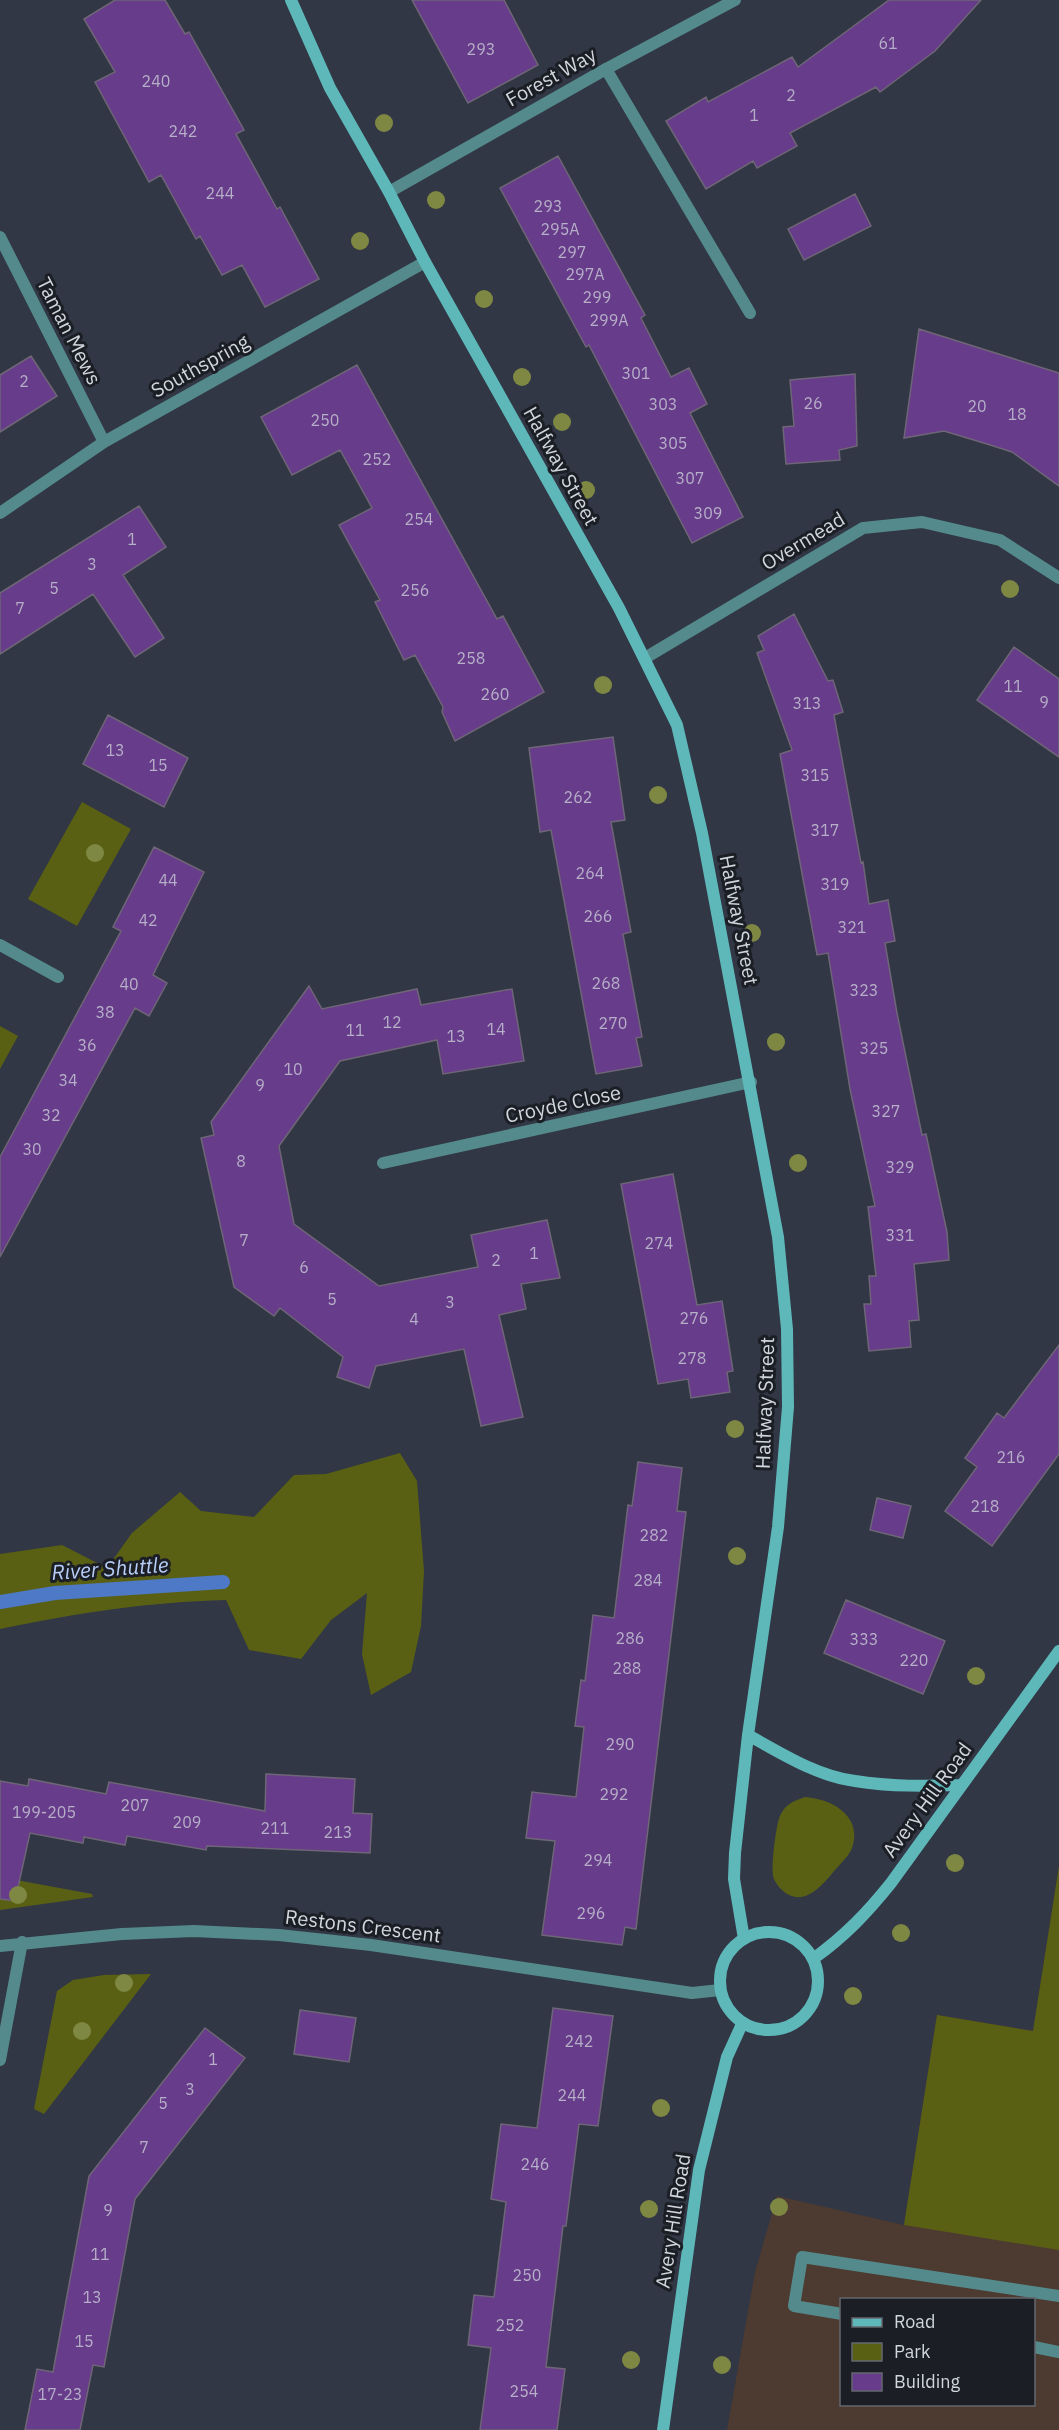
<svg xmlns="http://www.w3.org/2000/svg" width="1059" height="2430" viewBox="0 0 1059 2430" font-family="'IBM Plex Sans',sans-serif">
  <rect width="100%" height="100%" fill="#313744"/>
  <path fill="#4d3a31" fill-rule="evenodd" d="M1059,1866v564h-332l28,-158 22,-76 127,29 33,-210 96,16zM842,2300h192v104h-192z"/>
  <path fill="#5a6013" d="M82,802l49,27 -54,97 -49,-27z
    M0,1026l18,10 -18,33z
    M400,1453l17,28 7,90 -3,55 -10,46 -40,23 -9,-41 5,-61 -36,27 -30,39 -52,-9 -23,-50c-79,2 -148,13 -226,29v-75l62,-9 45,23 25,-35 48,-41 21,19 53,6 40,-42 32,-1z
    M805,1797c27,2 58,19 47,51 -3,8 -12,16 -17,22 -14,17 -34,41 -56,17 -2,-3 -6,-8 -6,-12 -2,-8 3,-51 7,-59 5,-12 14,-15 25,-19z
    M1059,1866v384l-155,-25 33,-210 96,16z
    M0,1877l92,17 1,3 -93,13z
    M151,1974l-107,140 -10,-5 23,-118 16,-11 31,-5z"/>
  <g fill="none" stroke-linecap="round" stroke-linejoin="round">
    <path stroke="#4e79c6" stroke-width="14" d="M0,1602l55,-9 168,-11"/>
  </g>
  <path fill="#673c8a" stroke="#6e6676" stroke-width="1.5" d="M115,0h50l20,34 4,-2 55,98 -8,4 41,75 3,-2 39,72 -54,28 -23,-42 -20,10 -22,-39 -4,3 -35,-64 -12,7 -54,-100 20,-10 -31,-53z
    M412,0h92l34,65 -70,38z
    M889,0h92l-46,51 -55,41 -4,-5 -86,46 7,13 -40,22 -4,-7 -47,28 -40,-68 40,-24 2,5 84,-45 6,10z
    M558,156l87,159 -4,3 30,59 18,-9 18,36 -17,9 53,104 -51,26 -103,-198 -3,2 -86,-159z
    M855,194l16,32 -67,34 -16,-31z
    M919,329l140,44v113l-47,-34 -25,-8 -43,-13 -40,7z
    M31,356l26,40 -57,36v-57z
    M357,365l140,254 6,-3 41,76 -89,49 -13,-29 1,-5 -28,-52 -11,5 -29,-58 5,-2 -41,-75 33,-17 -32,-58 -48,25 -31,-58z
    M855,374l2,72 -18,4 1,10 -54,4 -3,-37 11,-1 -4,-46z
    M139,506l27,41 -43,28 41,63 -29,19 -42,-63 -93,60v-61z
    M794,614l34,67 5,-1 10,32 -9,3 27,148 2,-1 6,42 19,-4 7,41 -10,2 12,70 25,122 4,-1 21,98 2,28 -35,4 5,56 -10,1 2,26 -42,4 -5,-47h7l-2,-28h7l-8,-69 7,-1 -25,-117 -22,-136 -11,2 -37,-201 12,-4 -35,-97 7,-3 -6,-14z
    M1014,647l45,32v78l-82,-57z
    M108,715l80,43 -24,49 -81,-43z
    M613,737l12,83 -14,2 20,110 -8,2 19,103 -6,1 6,28 -46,8 -45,-244 -11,2 -11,-84z
    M154,847l50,25 -51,103 14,8 -18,33 -14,-8 -135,249v-100l121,-226 -8,-4z
    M309,986l13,23 95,-20 4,16 91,-16 12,72 -81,13 -6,-34 -97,21 -61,85 15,78 85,62 99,-19 -7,-32 76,-15 13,58 -39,6 5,25 -27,6 24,102 -42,9 -17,-77 -88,17 -7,22 -32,-11 6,-20 -63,-49 -6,8 -40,-29 -33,-149 13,-3 -3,-13z
    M673,1174l24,131 25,-4 11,70 -6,1 3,20 -39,6 -3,-19 -30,5 -37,-200z
    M1059,1345v109l-67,92 -47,-35 32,-44 -12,-9 32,-45 7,5z
    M638,1462l44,6 -5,43 9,1 -50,417 -11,-2 -3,18 -80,-10 13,-94 -29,-3 6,-46 44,5 8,-70 -9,-1 6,-46 4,1 8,-66 21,3 14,-113 4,1z
    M877,1498l34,8 -8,32 -33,-8z
    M846,1600l99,41 -22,53 -99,-41z
    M266,1774l89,5 -2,34 19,1 -2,39 -163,-7 -1,4 -79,-14 -2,9 -41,-8 -1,6 -53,-10 -15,68 -15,-2v-118l28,5 1,-7 77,15 3,-12 156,29z
    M553,2008l60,8 -15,110 -19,-2 -13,102h-3l-17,141 19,2 -8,61h-77l11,-82 -23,-3 6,-50 20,2 12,-95 -15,-3 10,-75 36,4z
    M300,2010l56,8 -7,44 -55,-8z
    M205,2028l40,30 -110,141 -31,168 -11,-2 -13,65h-55l12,-61 16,3 36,-196z"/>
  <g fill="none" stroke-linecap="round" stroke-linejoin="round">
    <path stroke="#548a8b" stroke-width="12" d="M606,69l144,244
      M842,2314l-48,-8 8,-49 257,39
      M1034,2347l25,5"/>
    <path stroke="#548a8b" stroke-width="12" d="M389,192l217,-123 129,-69
      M0,237l104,205
      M0,513l104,-71 321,-180
      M645,658l218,-130 59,-6 78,18 59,38
      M0,945l58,32
      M383,1163l368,-81
      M0,1946l122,-12 72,-3 85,4 92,10 321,48 28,-3
      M0,2060l22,-118"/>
    <path stroke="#5eb8ba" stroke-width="12" d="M291,0l39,88 59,104 36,70 194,346 58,117 25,108 76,404 9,92 1,78 -10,120 -30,208 -13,118 -1,26 10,60
      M748,1735c34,19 69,41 107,46 36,6 72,5 107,4
      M720 1981a49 49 0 1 1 98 0a49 49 0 1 1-98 0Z
      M813,1959c32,-23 54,-46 78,-76l168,-232
      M663,2430l36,-260 28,-113 15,-33"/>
  </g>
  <g fill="#7e8842">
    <circle cx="384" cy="123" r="9"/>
    <circle cx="436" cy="200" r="9"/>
    <circle cx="360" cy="241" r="9"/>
    <circle cx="484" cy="299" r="9"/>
    <circle cx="522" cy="377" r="9"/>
    <circle cx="562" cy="422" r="9"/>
    <circle cx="586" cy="490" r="9"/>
    <circle cx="1010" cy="589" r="9"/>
    <circle cx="603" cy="685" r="9"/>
    <circle cx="658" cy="795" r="9"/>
    <circle cx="95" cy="853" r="9"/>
    <circle cx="752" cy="933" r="9"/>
    <circle cx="776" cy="1042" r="9"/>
    <circle cx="798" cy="1163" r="9"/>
    <circle cx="735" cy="1429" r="9"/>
    <circle cx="737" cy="1556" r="9"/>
    <circle cx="976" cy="1676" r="9"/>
    <circle cx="955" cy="1863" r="9"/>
    <circle cx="18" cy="1895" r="9"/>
    <circle cx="901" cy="1933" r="9"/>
    <circle cx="124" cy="1983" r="9"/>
    <circle cx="853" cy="1996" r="9"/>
    <circle cx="82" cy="2031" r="9"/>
    <circle cx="661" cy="2108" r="9"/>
    <circle cx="779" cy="2207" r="9"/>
    <circle cx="649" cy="2209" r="9"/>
    <circle cx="631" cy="2360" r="9"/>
    <circle cx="722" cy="2365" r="9"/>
  </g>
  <g text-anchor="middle" stroke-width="6" stroke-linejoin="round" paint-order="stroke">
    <g font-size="16" fill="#b6afc8">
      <text x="888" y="49">61</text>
      <text x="481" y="55">293</text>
      <text x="156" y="87">240</text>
      <text x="791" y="101">2</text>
      <text x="754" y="121">1</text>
      <text x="183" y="137">242</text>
      <text x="220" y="199">244</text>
      <text x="548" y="212">293</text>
      <text x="560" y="235">295A</text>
      <text x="572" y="258">297</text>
      <text x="585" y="280">297A</text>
      <text x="597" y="303">299</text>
      <text x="609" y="326">299A</text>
      <text x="636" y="379">301</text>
      <text x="24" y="387">2</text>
      <text x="813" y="409">26</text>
      <text x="663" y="410">303</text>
      <text x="977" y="412">20</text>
      <text x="1017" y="420">18</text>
      <text x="325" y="426">250</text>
      <text x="673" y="449">305</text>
      <text x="377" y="465">252</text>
      <text x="690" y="484">307</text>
      <text x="708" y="519">309</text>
      <text x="419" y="525">254</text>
      <text x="132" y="545">1</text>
      <text x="92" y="570">3</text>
      <text x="54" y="594">5</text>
      <text x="415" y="596">256</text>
      <text x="20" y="614">7</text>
      <text x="471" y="664">258</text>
      <text x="1013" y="692">11</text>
      <text x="495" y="700">260</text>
      <text x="1044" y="708">9</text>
      <text x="807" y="709">313</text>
      <text x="115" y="756">13</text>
      <text x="158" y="771">15</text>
      <text x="815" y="781">315</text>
      <text x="578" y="803">262</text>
      <text x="825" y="836">317</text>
      <text x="590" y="879">264</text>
      <text x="168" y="886">44</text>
      <text x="835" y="890">319</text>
      <text x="598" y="922">266</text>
      <text x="148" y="926">42</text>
      <text x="852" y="933">321</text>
      <text x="606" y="989">268</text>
      <text x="129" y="990">40</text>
      <text x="864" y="996">323</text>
      <text x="105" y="1018">38</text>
      <text x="392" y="1028">12</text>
      <text x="613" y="1029">270</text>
      <text x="496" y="1035">14</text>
      <text x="355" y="1036">11</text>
      <text x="456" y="1042">13</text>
      <text x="87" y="1051">36</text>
      <text x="874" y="1054">325</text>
      <text x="293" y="1075">10</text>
      <text x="68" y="1086">34</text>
      <text x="260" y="1091">9</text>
      <text x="886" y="1117">327</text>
      <text x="51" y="1121">32</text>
      <text x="32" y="1155">30</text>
      <text x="241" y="1167">8</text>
      <text x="900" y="1173">329</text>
      <text x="900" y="1241">331</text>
      <text x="244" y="1246">7</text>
      <text x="659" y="1249">274</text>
      <text x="534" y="1259">1</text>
      <text x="496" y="1266">2</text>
      <text x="304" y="1273">6</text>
      <text x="332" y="1305">5</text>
      <text x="450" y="1308">3</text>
      <text x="694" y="1324">276</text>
      <text x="414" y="1325">4</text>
      <text x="692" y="1364">278</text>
      <text x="1011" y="1463">216</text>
      <text x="985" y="1512">218</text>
      <text x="654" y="1541">282</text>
      <text x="648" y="1586">284</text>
      <text x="630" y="1644">286</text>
      <text x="864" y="1645">333</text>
      <text x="914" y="1666">220</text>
      <text x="627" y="1674">288</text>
      <text x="620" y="1750">290</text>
      <text x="614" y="1800">292</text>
      <text x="135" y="1811">207</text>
      <text x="44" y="1818">199-205</text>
      <text x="187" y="1828">209</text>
      <text x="275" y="1834">211</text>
      <text x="338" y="1838">213</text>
      <text x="598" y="1866">294</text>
      <text x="591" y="1919">296</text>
      <text x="579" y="2047">242</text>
      <text x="213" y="2065">1</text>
      <text x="190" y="2095">3</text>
      <text x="572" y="2101">244</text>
      <text x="163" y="2109">5</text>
      <text x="144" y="2153">7</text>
      <text x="535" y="2170">246</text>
      <text x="108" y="2216">9</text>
      <text x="100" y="2260">11</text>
      <text x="527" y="2281">250</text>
      <text x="92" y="2303">13</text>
      <text x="510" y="2331">252</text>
      <text x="84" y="2347">15</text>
      <text x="524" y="2397">254</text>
      <text x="60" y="2400">17-23</text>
    </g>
    <g font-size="20" fill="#d1d5dd" stroke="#1c1e25">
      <text transform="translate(551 77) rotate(-29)" y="7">Forest Way</text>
      <text transform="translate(69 331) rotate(63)" y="7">Taman Mews</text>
      <text transform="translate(200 366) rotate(-29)" y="7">Southspring</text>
      <text transform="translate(561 466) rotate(61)" y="7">Halfway Street</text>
      <text transform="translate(803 541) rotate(-31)" y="7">Overmead</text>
      <text transform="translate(739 920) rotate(79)" y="7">Halfway Street</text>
      <text transform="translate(563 1104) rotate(-12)" y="7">Croyde Close</text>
      <text transform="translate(765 1403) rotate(-88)" y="7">Halfway Street</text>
      <text transform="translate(927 1800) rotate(-54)" y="7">Avery Hill Road</text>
      <text transform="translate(363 1926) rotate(7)" y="7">Restons Crescent</text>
      <text transform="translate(673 2221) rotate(-81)" y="7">Avery Hill Road</text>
    </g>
    <g font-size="21" font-style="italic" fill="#b7cff8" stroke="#1c1e25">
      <text transform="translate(110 1569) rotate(-4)" y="7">River Shuttle</text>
    </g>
  </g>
  <rect x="840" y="2298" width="195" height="108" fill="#1c1e25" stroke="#64676f" stroke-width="1.5"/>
  <rect x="852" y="2318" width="30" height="9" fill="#5eb8ba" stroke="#64676f" stroke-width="1.5"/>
  <text x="894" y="2328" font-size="18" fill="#d1d5dd">Road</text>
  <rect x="852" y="2343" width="30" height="18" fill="#5a6013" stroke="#64676f" stroke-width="1.5"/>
  <text x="894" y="2358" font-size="18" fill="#d1d5dd">Park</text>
  <rect x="852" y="2373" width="30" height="18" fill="#673c8a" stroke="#64676f" stroke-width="1.5"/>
  <text x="894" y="2388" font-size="18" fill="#d1d5dd">Building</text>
</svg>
